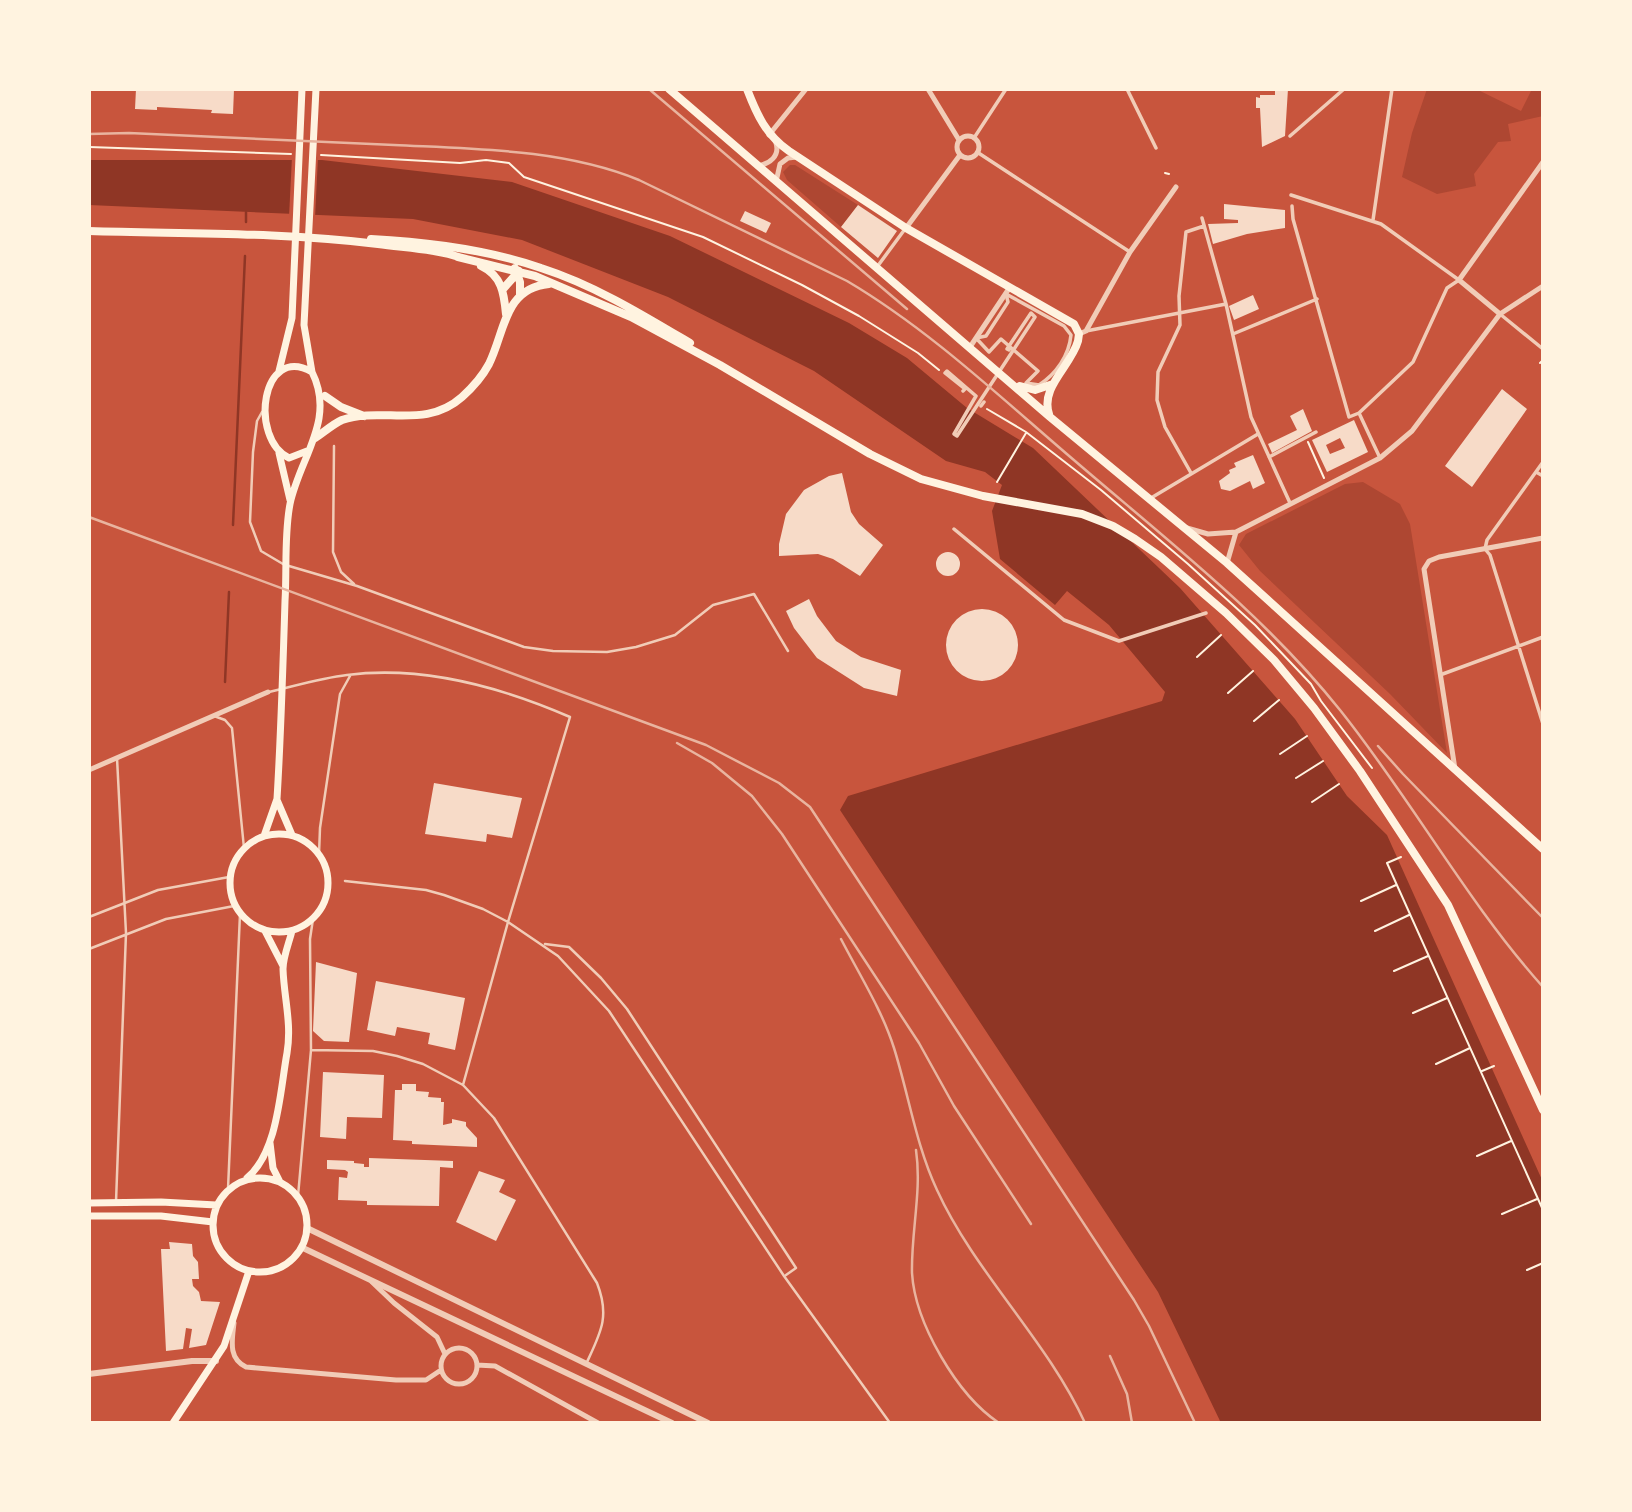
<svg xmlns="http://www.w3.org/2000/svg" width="1632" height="1512" viewBox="0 0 1632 1512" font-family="'Roboto Condensed',sans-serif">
  <rect width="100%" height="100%" fill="#c8553d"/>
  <path fill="#ae4732" d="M1427,89h49l45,22 11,-22 11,3v24l-35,8 3,17 -13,1 -24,32 2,12 -39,8 -35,-17 10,-44z
    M790,165h5l63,40 -17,22 -54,-47 -4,-8z
    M1363,482l37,22 10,20 37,229 -57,-59 -130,-123 -21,-26 7,-11 99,-50z"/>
  <path fill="#8f3625" d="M89,160h233l190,22 158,54 179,87 58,35 60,50 66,40 147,140 115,131 52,77 40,39 156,347v241h-322l-63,-131 -318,-482 8,-14 314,-95 3,-9 -56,-67 -42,-34 -12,14 -55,-46 -8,-48 10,-26 -17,-13 -39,-11 -132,-90 -146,-74 -146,-57 -109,-21 -324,-14z"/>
  <path fill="#c8553d" d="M292,157h26l-3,61 -26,-1z"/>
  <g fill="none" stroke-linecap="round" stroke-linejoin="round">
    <path stroke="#8f3625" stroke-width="2.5" d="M246,222v-10
      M233,525l12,-269
      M225,682l4,-90"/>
  </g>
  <path fill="#f7dbc8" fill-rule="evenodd" d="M136,89h98l-1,25 -22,-1 1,-3 -55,-3v3l-22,-1z
    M1275,89h13l-3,47 -23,11 -2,-39h-4v-11l4,1v-3h15z
    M1224,204l61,6v18l-38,6 -34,10 -5,-20 30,-1v-3l-14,-1z
    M858,205l39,26 -19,27 -37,-31z
    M745,211l26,12 -5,10 -26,-12z
    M1253,295l6,14 -25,11 -5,-14z
    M1502,389l25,20 -55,78 -27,-21z
    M1303,409l9,22 -40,22 -4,-9 29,-14 -7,-14z
    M1354,420l14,32 -41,20 -15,-32zM1340,438l5,10 -15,6 -4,-9z
    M1253,455l12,28 -12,6 -3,-8 -20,10 -9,-2 -2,-8 11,-8 -1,-3 7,-3 -2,-4z
    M842,473l9,39 8,12 24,21 -23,31 -27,-17 -15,-5 -39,2v-12l7,-30 18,-24 25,-14z
    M936 564a12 12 0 1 1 24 0a12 12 0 1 1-24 0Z
    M809,599l8,17 19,25 25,16 40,13 -4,26 -33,-8 -47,-30 -23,-30 -8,-17z
    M946 645a36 36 0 1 1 72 0a36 36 0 1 1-72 0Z
    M434,783l88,15 -10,40 -25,-4 -1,8 -61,-8z
    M316,962l41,11 -8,69 -25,-1 -11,-10z
    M376,981l89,17 -10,52 -27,-6 2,-11 -33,-6 -2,9 -28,-6z
    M323,1072l61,3 -2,43 -35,-1 -1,22 -26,-2z
    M402,1084h14v7l13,1 -1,5 13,1v4h3l-1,23 9,-2v-4l14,3v4l11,12v9l-65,-3v-3l-19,-1 2,-50h7z
    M369,1158l84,3v7l-13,-1 -1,39 -72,-1v-4l-29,-1 1,-23 8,1 1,-6 -3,-2 -18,-1v-9l27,1v2l10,1v3h5z
    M479,1171l26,9 -6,12 17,8 -20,41 -40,-19z
    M169,1242l23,2 1,12 5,6 1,17h-7l1,7 6,6 2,9 19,1 -14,43 -17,3 3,-19 -6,-1 -3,21 -17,2 -5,-102h9z"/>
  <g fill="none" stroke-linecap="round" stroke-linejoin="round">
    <path stroke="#fff3e0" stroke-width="2" d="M89,147l202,7
      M321,155l139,8 26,-3 23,3 15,14 179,60 99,48 57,31 59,37 21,17
      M1165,173l4,1
      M1540,363l3,-3
      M987,409l39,23 75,58 87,74 67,61 56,59 10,17 51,67
      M1308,442l16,36
      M997,482l29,-49
      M1197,657l24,-22
      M1228,693l25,-22
      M1254,721l25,-21
      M1280,754l27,-18
      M1296,778l27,-17
      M1312,802l27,-18
      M1401,857l-14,6 156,347
      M1361,901l35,-16
      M1375,931l34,-16
      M1394,971l34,-15
      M1413,1013l34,-15
      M1436,1064l34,-16
      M1482,1071l12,-5
      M1477,1156l34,-15
      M1502,1214l35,-15
      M1527,1270l16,-7"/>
    <path stroke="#f1ccb7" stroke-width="2.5" d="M262,412l-5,9 -4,31 -3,70 11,29 22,13
      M334,446l-1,106 8,20 13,12
      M289,566l68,20 167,61 29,4 54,1 29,-5 39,-12 38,-30 41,-11 34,57
      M269,692c26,-6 52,-14 78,-17 77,-10 154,12 223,42l-62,205 -45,163
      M214,716l11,4 7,8 12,120
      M319,854l1,-26 20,-134 10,-18
      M345,881l81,9 18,5 39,14 25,13 50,34 51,55 175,265 106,147
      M89,917l69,-27 71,-13
      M545,944l24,3 32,31 26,31 169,259 -10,7
      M89,949l77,-30 68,-13
      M311,1050l62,1 24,5 26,8 40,21 31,33 103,165c13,33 4,49 -10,79
      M228,1189l12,-275
      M298,1196l13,-146 -1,-111 3,-20
      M116,1202l10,-269 -9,-175"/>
    <path stroke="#f1ccb7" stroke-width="3.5" d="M1127,89l29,59
      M1290,136l54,-47
      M974,138l32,-49
      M977,152l153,100
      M1291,195l90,29 78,56 -12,8 -34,74 -54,51 -10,4 -56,-198 -1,-13
      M1202,218l24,86 25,113 39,86
      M1373,220l19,-131
      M877,267l28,-38
      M1006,294l58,32 7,9c-2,21 -15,39 -32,50l-13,-2 12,-12 -37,-32 -12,13 -13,-14 10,-2 22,-34z
      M1500,314l43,35
      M1086,331l140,-27
      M1233,334l84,-35
      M963,391l2,-2 -20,-16 2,-2 29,25 -22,38 3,2 78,-119 -4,-4 -24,36 2,1
      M981,406l3,-4
      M1359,413l21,45
      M1269,457l47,-25
      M1543,462l-56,78 -2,9 5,6 53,169
      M1536,472l7,4
      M1191,473l-26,-46 -8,-27 1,-28 22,-47 -1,-29 7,-64 18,-6
      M1151,498l107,-64
      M954,529l110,91 55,21 87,-28
      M1440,675l103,-38"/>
    <path stroke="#f1ccb7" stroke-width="5" d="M928,89l31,51
      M769,135l37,-46
      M957 147a11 11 0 1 1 22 0a11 11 0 1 1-22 0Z
      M757,166c13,-2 23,-10 19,-23
      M776,182l4,-18 8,-6 9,-1
      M906,228l54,-73
      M1500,314l-41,-34 84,-118
      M1079,334l7,-3 44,-79 46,-65
      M970,347l40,-60
      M1187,528l21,6 28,-2 144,-74 32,-27 88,-117 43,-28
      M1227,563l9,-31
      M1455,769l-31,-200 5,-8 10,-4 104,-19
      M89,770l179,-78
      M372,1282l22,21 43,34 8,17
      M234,1323c-2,18 -6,35 12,44l150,13h30l15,-10
      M441 1366a18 18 0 1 1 36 0a18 18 0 1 1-36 0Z
      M477,1365l18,1 103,57"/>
    <path stroke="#f1ccb7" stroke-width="6" d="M309,1229l399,194
      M303,1248l369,175
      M89,1374l103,-13h24"/>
    <path stroke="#fff3e0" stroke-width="7" d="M279,371l13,-53 10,-229
      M312,372l-8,-47 12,-236
      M279,453l11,47
      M277,800l15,35
      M230 883a49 49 0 1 1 98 0a49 49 0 1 1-98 0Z
      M264,836l13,-37c4,-66 6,-132 8,-198 2,-32 -1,-66 5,-97 10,-47 46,-84 22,-132 -51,-29 -63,67 -23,86l18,-7
      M265,931l18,35
      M270,1143l3,25 7,14
      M213 1225a47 47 0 1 1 94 0a47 47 0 1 1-94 0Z
      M247,1178c31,-26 33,-87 40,-125 5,-29 -3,-55 -4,-84 0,-12 6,-26 9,-38
      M89,1203l72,-1 55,3
      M89,1216h72l52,6
      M173,1423l51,-77 25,-75"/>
    <path stroke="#fff3e0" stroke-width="8" d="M669,89l381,328 177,146 316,286
      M747,89c10,26 19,46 42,62l117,77 168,96 5,10 -1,7c-7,25 -38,46 -29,73
      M1020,386l15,4 18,-6"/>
    <path stroke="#fff3e0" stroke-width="8" d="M89,231c97,3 193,1 289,13 28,4 58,5 84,14
      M371,239c58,3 115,10 170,29 53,17 102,47 149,75
      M458,257l77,19 96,41 89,48 150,89 51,25 62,17 99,18 31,12 22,13 26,18 65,56 48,47 40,48 46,63 88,134 95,205
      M481,266c21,10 23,27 25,48
      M515,268l5,14v14
      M503,289l16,-18
      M325,396l16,11 23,9
      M315,438c8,-5 18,-14 27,-18 40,-14 83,10 120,-23 10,-9 20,-20 27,-33 16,-32 15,-76 60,-80"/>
    <path stroke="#e9b49f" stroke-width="2.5" d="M649,89l258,220
      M89,134l40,-1c88,4 176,8 265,12 82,4 169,4 245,35l208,101c83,49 154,117 228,180 92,79 189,154 265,249 72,90 127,192 203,277
      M89,517l617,228 73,38 31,24 324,493 15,26 46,97
      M677,743l35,20 40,33 30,38 137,209 35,63 77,118
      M1378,746l25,28 140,144
      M841,939c18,35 41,71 53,109 15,48 22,97 43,142 38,83 110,150 148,233
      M916,1150c6,41 -5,82 -4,123 3,50 45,122 87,150
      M1110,1356l17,38 5,29"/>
  </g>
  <rect width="1632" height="1512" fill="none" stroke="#fff3e0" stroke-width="182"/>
</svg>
